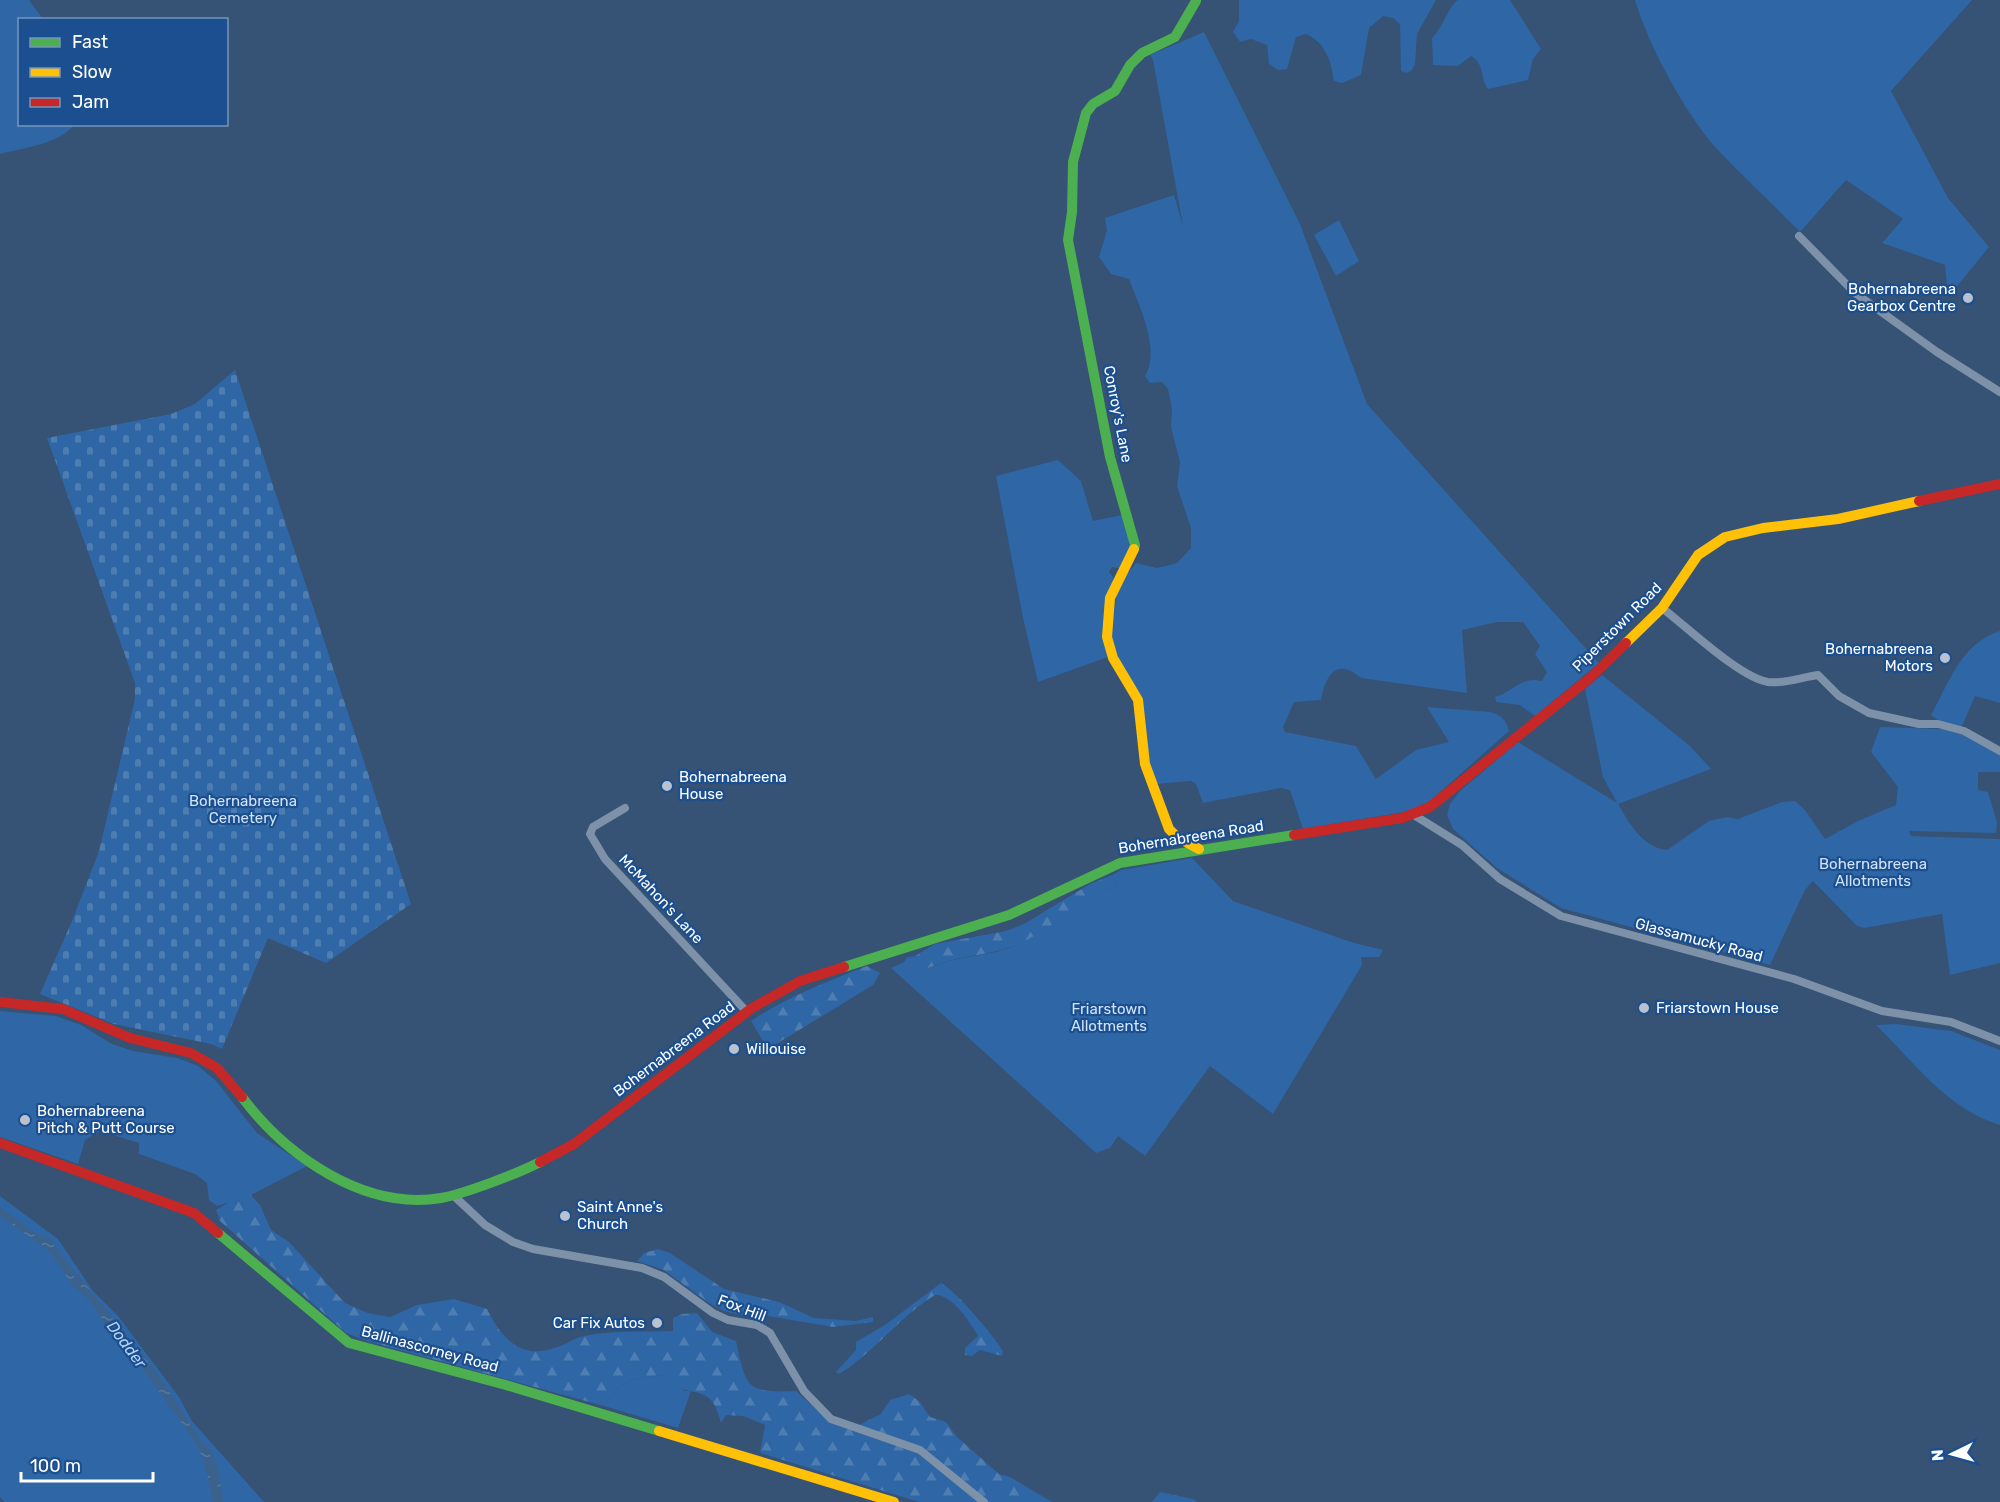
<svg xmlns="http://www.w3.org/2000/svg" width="2000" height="1502" viewBox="0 0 2000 1502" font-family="Rubik,sans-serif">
  <defs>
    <pattern id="forest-firs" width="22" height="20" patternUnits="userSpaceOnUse" patternTransform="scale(1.5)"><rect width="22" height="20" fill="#2f66a5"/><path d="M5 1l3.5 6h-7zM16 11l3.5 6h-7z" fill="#4e7db2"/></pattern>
    <pattern id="cemetery-stones" width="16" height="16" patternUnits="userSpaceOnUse" patternTransform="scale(1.5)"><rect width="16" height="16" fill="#2f66a5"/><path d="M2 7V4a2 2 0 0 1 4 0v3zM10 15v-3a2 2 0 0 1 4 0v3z" fill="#4e7db2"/></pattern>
    <pattern id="water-ripples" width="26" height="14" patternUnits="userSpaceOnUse" patternTransform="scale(1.5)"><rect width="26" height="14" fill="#3b618d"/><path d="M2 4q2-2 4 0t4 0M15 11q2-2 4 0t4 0" fill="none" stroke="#58799e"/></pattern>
  </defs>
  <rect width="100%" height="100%" fill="#365274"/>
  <path fill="#2f66a5" d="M0,0h29l14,19 -23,1v104l54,1c-15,19 -51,23 -74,29z
    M1239,0h197l-19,34 -2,30 -4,7 -5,2 -5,-2 -1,-47 -7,-6 -10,-2 -14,12 -8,47 -19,8 -8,-2c-3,-20 -8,-38 -28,-47l-10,3 -9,32 -9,1 -9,-6 -2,-19 -16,-6 -11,3 -7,-10 6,-11z
    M1458,0h52l31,49 -8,10 -5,21 -40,9c-8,-11 -3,-25 -17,-33l-13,10 -25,-1 -1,-27c11,-11 18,-34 26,-38z
    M1635,0h337l-81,91 57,107 41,49 -35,43 -7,-4 -2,-21 -63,-22 21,-24 -57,-39 -46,52c-27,-28 -57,-55 -84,-84 -31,-35 -68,-103 -81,-148z
    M1204,32l96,192 67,180 232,259 -64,53 -15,-11 -24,-3 -1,-5c17,-4 25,-21 47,-16l5,-9 -12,-18 5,-8 -17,-24h-26l-35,8 5,63 -106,-15c-25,-21 -35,-3 -40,22l-27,2 -11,25 2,5 71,14 20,33 40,-29 33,-8 -22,-35 63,5c11,3 16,7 19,19l-79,70 -20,10 -107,18 -13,-39 -9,-2 -78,15 -7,-19 -5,-3 -35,3 -11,-34v-24l-31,-77 -3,-17 6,-39 5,-13 14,-17 21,5 20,-5 14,-15v-20l-14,-42 3,-24 -9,-35 1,-18 -4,-20 -6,-7 -12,1 -5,-7c16,-27 -6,-70 -16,-97l-18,-5 -12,-17 8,-27 -2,-12 69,-23 9,31 -30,-166 -3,-5z
    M1339,220l20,41 -23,15 -22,-41z
    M1058,460l23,21 12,40 29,-6c7,19 14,37 -3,53l-7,-1 -3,5 4,5 -5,80 -70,25 -15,-64 -27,-142z
    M2000,631v72l-25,-7 -13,30c-9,4 -24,-5 -31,-11 18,-32 30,-72 69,-84z
    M1602,675l88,71 21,23 -93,35c12,20 24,43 49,46l42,-29 18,-4 11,2 44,-17 13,-1 10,9 20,29 33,-18 38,-16 2,-18 -27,-35 9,-25 62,2 21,6 37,20v17h-22v18l10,2 9,30 -1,11 -87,-2 2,5 89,3v124l-50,12 -8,-61 -78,14 -7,-2 -44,-45 -8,9 -35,75 -209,-57 -64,-40 -44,-39 -6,-14 3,-11 10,-13 58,-49 99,61 -14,-26 -18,-88z
    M1192,858l41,43 121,42 29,7 -4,7h-18l1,8 -89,149 -63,-48 -65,90 -27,-20 -8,12 -14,5 -205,-185 13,-6 3,-5 8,-1 11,14c28,-16 64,-12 93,-26 34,-17 63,-47 99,-59l-6,-10 9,-5z
    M0,1011l56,5 25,9 31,19 21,7 44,7 21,8 18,15 41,52 50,33 -58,30 -32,10 -8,-6 -2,-17 -12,-9 -56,-20v-11l-39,-12 -15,9 -7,24 -78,-27z
    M1896,1024l55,7 49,19v75c-52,-15 -87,-64 -124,-100z
    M0,1196l58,43 35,52 25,25 61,81 13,24 72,81h-260l-4,-5z
    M664,1375l21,16h6l-13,37 -74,-22c18,-28 29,-28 60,-31z"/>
  <path fill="url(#forest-firs)" d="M1112,875l6,10c-36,12 -64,43 -99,59 -30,13 -65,10 -94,26l-10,-14 20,-12 71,-13 18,-7 66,-40z
    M867,966l13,7 -7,12 -105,64 -17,-28c36,-24 75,-39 116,-55z
    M247,1191l13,14 11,25 18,12 56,61 23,10 22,4 27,-12 37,-6 33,10c14,28 33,51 67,39 9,-2 17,-8 26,-11 29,-7 63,-5 93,-6v-13l9,-4 15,-1 15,19 24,9c10,48 11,52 60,50l24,22 31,16 30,-15 9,-14 19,-6 11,8 10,15 16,5 11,15 42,37 11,3 42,25h-133l-159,-49 5,-28 -22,-9 -17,-1 -5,8c-9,-36 -21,-27 -50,-37l-7,-11c-31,3 -42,3 -60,31l-234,-64 -24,-9 -126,-112 -4,-11z
    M658,1249l12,4 54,36 55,13 35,16 42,3 17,-4v5l-40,5 -65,-11 -28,-1 -16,-4 -15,-8 -45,-33 -27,-9 7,-8z
    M941,1283c15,8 52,52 62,68l-1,5 -22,-6 -8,6 -7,-1v-7l13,-12c-8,-14 -26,-42 -43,-41 -36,22 -60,57 -96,79l-3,-2 20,-22v-8l29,-17z
    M1160,1492l33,7 4,3h-45z"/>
  <path fill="url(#cemetery-stones)" d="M235,370l176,534 -85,59 -58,-25 -46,111 -11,-5 -97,-20 -74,-30 32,-73 27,-70 36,-152v-16l-88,-245 124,-24 24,-10z"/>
  <path fill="url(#water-ripples)" d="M0,1207l37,27 14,5 11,17 65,79 37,48 39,61 6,3 9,20 5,35h-10l-9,-41 -8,-18 -56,-78 -31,-35 -19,-29 -17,-15 -22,-33 -51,-37z"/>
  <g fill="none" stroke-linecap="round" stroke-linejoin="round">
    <path stroke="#7d92a8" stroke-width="8" d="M1799,236l56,57 82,59 63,40
      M1662,608c24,18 78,70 106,74 17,2 34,-5 50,-7l21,21 30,17 50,11h19l26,7 36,20
      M625,808l-32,19 -3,7 15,25 142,153
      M1414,815l48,30 38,34 61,37 233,63 88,32 69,11 49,19
      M453,1195l32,30 28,17 20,7 109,19 22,9 49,36 15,7 29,5 13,8 34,58 27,28 89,31 64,52"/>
    <path stroke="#4caf50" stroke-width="10" d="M1134,549l1,-4 -25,-88 -42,-217 4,-28 1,-50 13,-49 7,-9 22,-13 15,-26 12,-12 33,-16 21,-36
      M844,967l165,-52 111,-52 174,-28
      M242,1097c43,58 122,114 199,101 23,-4 78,-25 99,-36
      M218,1233l131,110 157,42 153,46"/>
    <path stroke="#ffc107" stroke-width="10" d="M1134,549l-24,49 -3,39 6,21 25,42 7,64 24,65 8,8 22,12
      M1626,643l36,-35 36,-53 27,-18 38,-9 75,-9 81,-18
      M659,1431l235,71"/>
    <path stroke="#c62828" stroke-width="10" d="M1919,501l81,-17
      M1294,835l108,-17 28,-11 160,-129 36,-35
      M0,1002l63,7 67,29 61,15 26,15 25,29
      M0,1143l194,70 24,20
      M540,1162l34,-18 178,-136 48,-27 44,-14"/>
  </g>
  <g fill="#b9c2ce" stroke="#1b4f8f" stroke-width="2">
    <circle cx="1968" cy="298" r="6"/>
    <circle cx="1945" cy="658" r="6"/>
    <circle cx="667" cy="786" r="6"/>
    <circle cx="1644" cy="1008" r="6"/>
    <circle cx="734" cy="1049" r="6"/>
    <circle cx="25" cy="1120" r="6"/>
    <circle cx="565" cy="1216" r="6"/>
    <circle cx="657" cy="1323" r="6"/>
  </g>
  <g text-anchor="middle" stroke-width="4.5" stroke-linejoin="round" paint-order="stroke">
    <g font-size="15" fill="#fff" stroke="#1b4f8f" text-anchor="start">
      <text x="1956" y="294" text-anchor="end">Bohernabreena<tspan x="1956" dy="17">Gearbox Centre</tspan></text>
      <text x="1933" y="654" text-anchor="end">Bohernabreena<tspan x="1933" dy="17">Motors</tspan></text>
      <text x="679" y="782">Bohernabreena<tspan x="679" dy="17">House</tspan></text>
      <text x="1656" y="1013">Friarstown House</text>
      <text x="746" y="1054">Willouise</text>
      <text x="37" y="1116">Bohernabreena<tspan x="37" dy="17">Pitch &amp; Putt Course</tspan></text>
      <text x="577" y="1212">Saint Anne's<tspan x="577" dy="17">Church</tspan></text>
      <text x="645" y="1328" text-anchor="end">Car Fix Autos</text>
    </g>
    <g font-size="15" fill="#fff" stroke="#1b4f8f">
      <text transform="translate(1118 414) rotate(79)" y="5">Conroy's Lane</text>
      <text transform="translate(1617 627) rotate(-45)" y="5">Piperstown Road</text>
      <text transform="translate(1191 837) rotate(-9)" y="5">Bohernabreena Road</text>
      <text transform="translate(661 899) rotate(47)" y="5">McMahon's Lane</text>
      <text transform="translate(1699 940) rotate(15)" y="5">Glassamucky Road</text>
      <text transform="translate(674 1049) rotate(-37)" y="5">Bohernabreena Road</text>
      <text transform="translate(742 1308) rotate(21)" y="5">Fox Hill</text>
      <text transform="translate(430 1349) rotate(15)" y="5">Ballinascorney Road</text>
    </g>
    <g font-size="15" fill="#cfe3fa" stroke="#1b4f8f">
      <text x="243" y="806">Bohernabreena<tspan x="243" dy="17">Cemetery</tspan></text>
      <text x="1873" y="869">Bohernabreena<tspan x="1873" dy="17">Allotments</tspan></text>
      <text x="1109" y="1014">Friarstown<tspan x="1109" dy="17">Allotments</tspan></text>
    </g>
    <g font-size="16" font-style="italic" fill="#b5d3f5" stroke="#1b4f8f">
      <text transform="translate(127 1344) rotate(53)" y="6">Dodder</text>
    </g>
  </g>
  <rect x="18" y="18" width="210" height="108" fill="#1b4f8f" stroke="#7695bc" stroke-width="1.5"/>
  <rect x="30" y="38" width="30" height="9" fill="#4caf50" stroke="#7695bc" stroke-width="1.5"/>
  <text x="72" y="48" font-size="18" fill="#ffffff">Fast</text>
  <rect x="30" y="68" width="30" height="9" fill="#ffc107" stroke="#7695bc" stroke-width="1.5"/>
  <text x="72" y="78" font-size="18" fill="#ffffff">Slow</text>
  <rect x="30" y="98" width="30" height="9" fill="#c62828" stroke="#7695bc" stroke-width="1.5"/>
  <text x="72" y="108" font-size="18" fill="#ffffff">Jam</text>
  <g transform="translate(1952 1454) rotate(265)" stroke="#1b4f8f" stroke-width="4.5" paint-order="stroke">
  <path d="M0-4.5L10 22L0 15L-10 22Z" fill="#ffffff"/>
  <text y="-9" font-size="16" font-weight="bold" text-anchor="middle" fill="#ffffff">N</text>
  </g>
  <path d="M21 1472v9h132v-9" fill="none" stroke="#ffffff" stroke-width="3"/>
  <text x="30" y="1472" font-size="18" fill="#ffffff" stroke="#1b4f8f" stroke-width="4.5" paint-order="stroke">100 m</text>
</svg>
